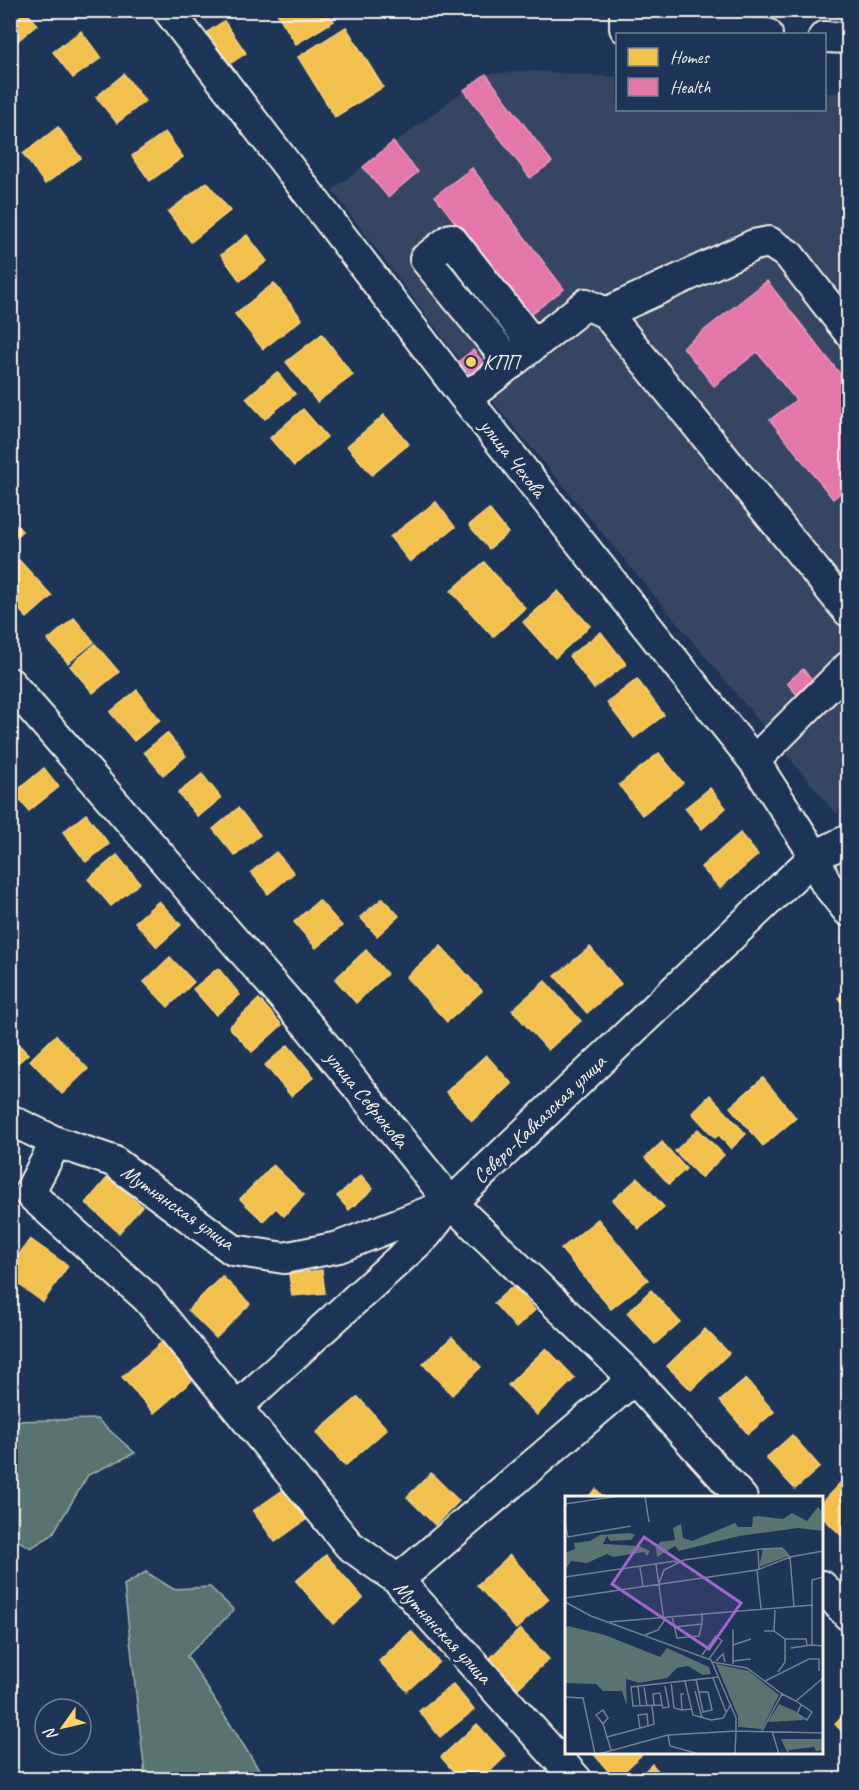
<svg xmlns="http://www.w3.org/2000/svg" width="859" height="1790" viewBox="0 0 859 1790" font-family="Caveat,sans-serif">
  <rect width="100%" height="100%" fill="#1d3557"/>
  <filter id="ink" filterUnits="userSpaceOnUse"><feTurbulence type="fractalNoise" baseFrequency=".0167" numOctaves="2"/><feDisplacementMap in="SourceGraphic" scale="12" xChannelSelector="R" yChannelSelector="G"/><feConvolveMatrix kernelMatrix="1 2 1 2 8 2 1 2 1" color-interpolation-filters="sRGB"/></filter>
  <g filter="url(#ink)">
    <path fill="#354462" d="M533,71l84,6 1,33h206l1,-17 23,1v710l-12,10 -366,-440 -138,-184 154,-116z"/>
    <path fill="#597370" stroke="#a6b2ac" stroke-width="1.5" d="M97,1419l38,34 -47,22 -36,60 -21,13 -20,-11v-116z
      M146,1572l27,17 37,-2 24,23 -47,46 69,109 12,14 -120,1 -3,-5 -21,-190z"/>
    <path fill="#f2c14e" stroke="#f3cf7c" stroke-width="1.5" d="M10,10h15l12,15 -27,22z
      M275,10h52l7,11 -38,23z
      M721,10h127v5z
      M224,21l22,32 -18,12 -22,-32z
      M346,27l37,60 -48,30 -37,-60z
      M81,31l20,27 -28,20 -20,-26z
      M124,74l21,27 -28,22 -21,-26z
      M58,127l23,31 -36,26 -22,-30z
      M165,132l18,25 -33,24 -18,-25z
      M207,182l23,29 -39,31 -23,-30z
      M247,235l20,26 -27,20 -19,-26z
      M274,283l28,36 -39,30 -28,-35z
      M322,334l31,41 -36,27 -31,-40z
      M277,372l18,22 -30,25 -19,-21z
      M303,409l24,28 -33,29 -24,-28z
      M384,415l25,29 -37,31 -25,-29z
      M436,502l19,25 -45,35 -20,-25z
      M489,509l19,24 -19,16 -20,-24z
      M10,519l12,12 -12,11z
      M19,560l33,36 -25,22 -17,-18v-32z
      M484,562l41,46 -32,29 -42,-46z
      M558,591l32,35 -35,32 -32,-36z
      M74,618l20,24 -26,21 -20,-23z
      M601,632l25,32 -32,25 -25,-33z
      M95,644l24,28 -26,21 -23,-27z
      M637,679l27,36 -30,23 -27,-35z
      M137,690l23,30 -26,21 -24,-29z
      M167,733l19,23 -23,19 -19,-23z
      M659,753l24,30 -41,32 -23,-30z
      M44,768l15,19 -30,24 -15,-18z
      M202,774l19,24 -23,19 -20,-24z
      M710,788l16,20 -24,21 -17,-21z
      M238,808l22,27 -25,21 -22,-27z
      M86,814l23,30 -23,18 -23,-30z
      M740,833l18,22 -38,33 -19,-21z
      M276,852l18,21 -26,21 -17,-22z
      M117,855l23,28 -29,23 -23,-27z
      M383,898l16,18 -22,20 -17,-19z
      M319,900l23,26 -26,22 -22,-26z
      M159,901l22,24 -24,22 -22,-25z
      M441,946l41,45 -35,31 -41,-45z
      M590,947l31,37 -34,29 -32,-37z
      M366,950l21,24 -31,29 -21,-24z
      M170,957l24,25 -26,25 -24,-25z
      M218,968l22,27 -24,20 -23,-26z
      M545,981l36,40 -33,29 -36,-40z
      M848,990v21l-10,-13z
      M259,999l23,26 -30,27 -23,-25z
      M56,1035l32,34 -26,25 -32,-34z
      M10,1036l18,18 -18,16z
      M288,1045l26,32 -23,19 -26,-31z
      M486,1055l26,29 -40,37 -26,-29z
      M763,1078l33,40 -33,28 -33,-39z
      M710,1095l36,39 -15,15 -12,-14 -4,3 -23,-25z
      M698,1129l26,26 -23,23 -26,-27z
      M662,1142l24,27 -17,15 -24,-26z
      M273,1165l31,30 -20,21 -8,-8 -13,13 -23,-22z
      M361,1175l12,14 -24,21 -12,-14z
      M108,1177l34,29 -23,27 -33,-30z
      M638,1178l26,29 -25,22 -26,-29z
      M598,1219l50,61 -37,29 -50,-60z
      M30,1239l38,27 -25,36 -33,-24v-11z
      M322,1270l3,23 -33,3 -3,-22z
      M222,1276l28,28 -34,34 -28,-28z
      M513,1286l22,24 -19,18 -22,-25z
      M651,1290l29,32 -25,22 -28,-31z
      M705,1329l24,24 -38,37 -24,-24z
      M452,1337l29,30 -29,28 -29,-31z
      M163,1341l32,37 -41,35 -32,-36z
      M546,1348l29,30 -38,37 -29,-30z
      M746,1379l28,33 -26,22 -28,-33z
      M358,1397l29,32 -42,37 -29,-33z
      M792,1435l28,32 -25,22 -29,-31z
      M431,1473l28,28 -24,24 -28,-28z
      M840,1483l8,8v37l-7,7 -19,-18v-15z
      M286,1488l21,31 -32,23 -22,-31z
      M596,1489l8,9h-17z
      M326,1555l37,43 -30,26 -37,-43z
      M510,1555l39,44 -33,30 -39,-44z
      M520,1629l29,30 -34,32 -28,-30z
      M411,1631l28,31 -32,29 -28,-30z
      M453,1684l21,26 -34,27 -21,-26z
      M848,1711v27l-13,-14z
      M477,1724l29,32 -25,24h-20l-20,-23z
      M592,1752h52l-28,28z
      M652,1764l14,16h-30z"/>
    <path fill="#e377a8" stroke="#e89cbb" stroke-width="1.5" d="M486,74l66,88 -22,16 -66,-88z
      M393,142l25,30 -30,25 -25,-30z
      M472,168l92,121 -37,28 -92,-121z
      M767,281l81,103v103l-15,12 -63,-79 26,-20 -39,-48 -43,34 -31,-39z
      M473,350l11,13 -14,11 -11,-13z
      M803,669l12,14 -16,14 -12,-14z"/>
    <g fill="none" stroke-linecap="round" stroke-linejoin="round">
      <defs>
        <path id="minor" d="M168,10l295,385 291,366 61,95 10,26 23,29
          M625,10v18l142,6
          M824,37l24,1
          M606,313l148,-68 15,-3 20,13 59,76
          M511,364l-86,-105 26,-20 83,106
          M463,395l18,-8 105,-83 20,9 242,298
          M10,683l301,346 140,174 183,176 108,119
          M754,761l94,-94
          M10,1120l46,22 57,19 120,89 51,8 55,-11 110,-43
          M56,1142l-27,51 118,105 202,247 49,35 179,200
          M237,1407l189,-172 25,-32 364,-347 33,-16
          M398,1580l236,-201
          M822,1586l26,29"/>
      </defs>
      <use href="#minor" stroke="#f4f1e8" stroke-width="34"/>
      <use href="#minor" stroke="#1d3557" stroke-width="30"/>
    </g>
  </g>
  <circle fill="#ffd166" stroke="#1d3557" stroke-width="2" cx="471" cy="362" r="6"/>
  <g text-anchor="middle" stroke-width="6" stroke-linejoin="round" paint-order="stroke">
    <g font-size="21" fill="#f4f1e8" stroke="#1d3557" text-anchor="start">
      <text x="483" y="369">КПП</text>
    </g>
    <g font-size="21" fill="#f4f1e8" stroke="#1d3557">
      <text transform="translate(513 458) rotate(52)" y="7">улица Чехова</text>
      <text transform="translate(367 1099) rotate(51)" y="7">улица Севрюкова</text>
      <text transform="translate(539 1119) rotate(-44)" y="7">Северо-Кавказская улица</text>
      <text transform="translate(178 1207) rotate(35)" y="7">Мутнянская улица</text>
      <text transform="translate(443 1632) rotate(47)" y="7">Мутнянская улица</text>
    </g>
  </g>
  <g transform="translate(565 1496)">
    <rect width="258" height="258" fill="#1d3557"/>
    <path d="M253,11l5,5v19l-25,-3 -59,8 -60,15 -4,-5 -18,11 -1,-9 4,-6 15,-2 -2,-12 8,-4 2,14 9,3 43,-18 3,4h14l1,-10 5,-1 25,3 9,-6 15,8zM65,37l5,2 -4,5 -21,1 -3,-5 -4,8 36,2 11,5 -3,5 -3,-4 -31,5 -6,-3 -20,9 -16,-2 -6,9v-17l10,-4 -1,-6 16,-2 10,-6zM198,53h19l7,7 -30,11zM3,130l37,9 55,22 7,-9 42,19 2,7 -8,1 -15,-9 -11,2 -10,10 -28,5 -13,-4 1,27 -5,-15h-19l-7,-7 -31,-1v-56zM151,168l33,7 30,24 -17,34 -24,-2v-11zM214,208l16,7 9,9 -36,2zM216,243h42v11l-7,1 -2,-4 -25,3 -1,4z" fill="#597370"/>
    <path fill="none" stroke="#738091" stroke-width="1.5" d="M80,0l4,26M0,8l54,-8M0,28l3,13 63,-11M193,53l1,20M75,71l3,20M192,74l4,39M0,81l110,-16 2,3M94,87l5,-13 20,-10 77,-11 21,-1 8,9 33,-6M0,102l192,-28 33,-13 4,50M0,106l26,14 120,44 25,58v13l-68,4 -69,19M247,109v-25l11,-3M107,120l5,22 22,-2 3,-12M44,126l203,-17v40l11,1M109,131l28,-3v-11M168,133v35M199,135h10l11,8M209,135l1,-21M80,139l13,-5 6,-9 -8,-57M168,149l18,-6M226,152l21,-3M137,159l14,-19 6,5 -13,18M151,165l7,-7 2,8M168,165l18,-2M147,166l35,6 35,26 -20,37M213,176l7,-10v-23h21l1,6M148,182l13,34M131,183l7,33 9,-2 -4,-18h-10M120,185l8,34 18,5 12,-2 8,-14M200,185l44,-22h10v12M106,186l3,26 8,2M73,191l2,19M79,191l3,19M130,195l7,27M119,198h-3l1,16 9,-1M217,198l14,7 27,-23M0,201l18,1 12,56M231,205l16,11 -5,8 -10,-6 4,-9M89,209l-1,-11 7,-1 2,12 -29,1 -2,-19 87,-10M97,209l1,3 6,-1 -4,-21M38,228l-7,-9 7,-5 5,8 -5,6 8,26M83,230l6,-2 -2,-18M207,235l7,23M103,239l2,11 29,8M42,241l26,-7 15,-4 -1,-12 -9,1 2,13M170,258l1,-23 87,2"/>
    <path fill="#9f67cb" fill-opacity="0.15" stroke="#9f67cb" stroke-width="3" d="M79,41l97,66 -32,46 -97,-65z"/>
    <rect width="258" height="258" fill="none" stroke="#f4f1e8" stroke-width="3"/>
  </g>
  <rect width="859" height="1790" fill="none" stroke="#1d3557" stroke-width="36"/>
  <rect x="18" y="18" width="823" height="1754" fill="none" stroke="#f4f1e8" stroke-width="2" filter="url(#ink)"/>
  <rect x="616" y="33" width="210" height="78" fill="#1d3557" stroke="#738091" stroke-width="1.5"/>
  <rect x="628" y="48" width="30" height="18" fill="#f2c14e" stroke="#738091" stroke-width="1.5"/>
  <text x="670" y="63" font-size="18" fill="#f4f1e8">Homes</text>
  <rect x="628" y="78" width="30" height="18" fill="#e377a8" stroke="#738091" stroke-width="1.5"/>
  <text x="670" y="93" font-size="18" fill="#f4f1e8">Health</text>
  <g transform="translate(63 1727) rotate(236)"><circle r="28" fill="#1d3557" stroke="#738091" stroke-width="1.5"/>
  <path d="M0-4.5L10 22L0 15L-10 22Z" fill="#ffd166"/>
  <text y="-9" font-size="16" font-weight="bold" text-anchor="middle" fill="#f4f1e8">N</text>
  </g>
</svg>
